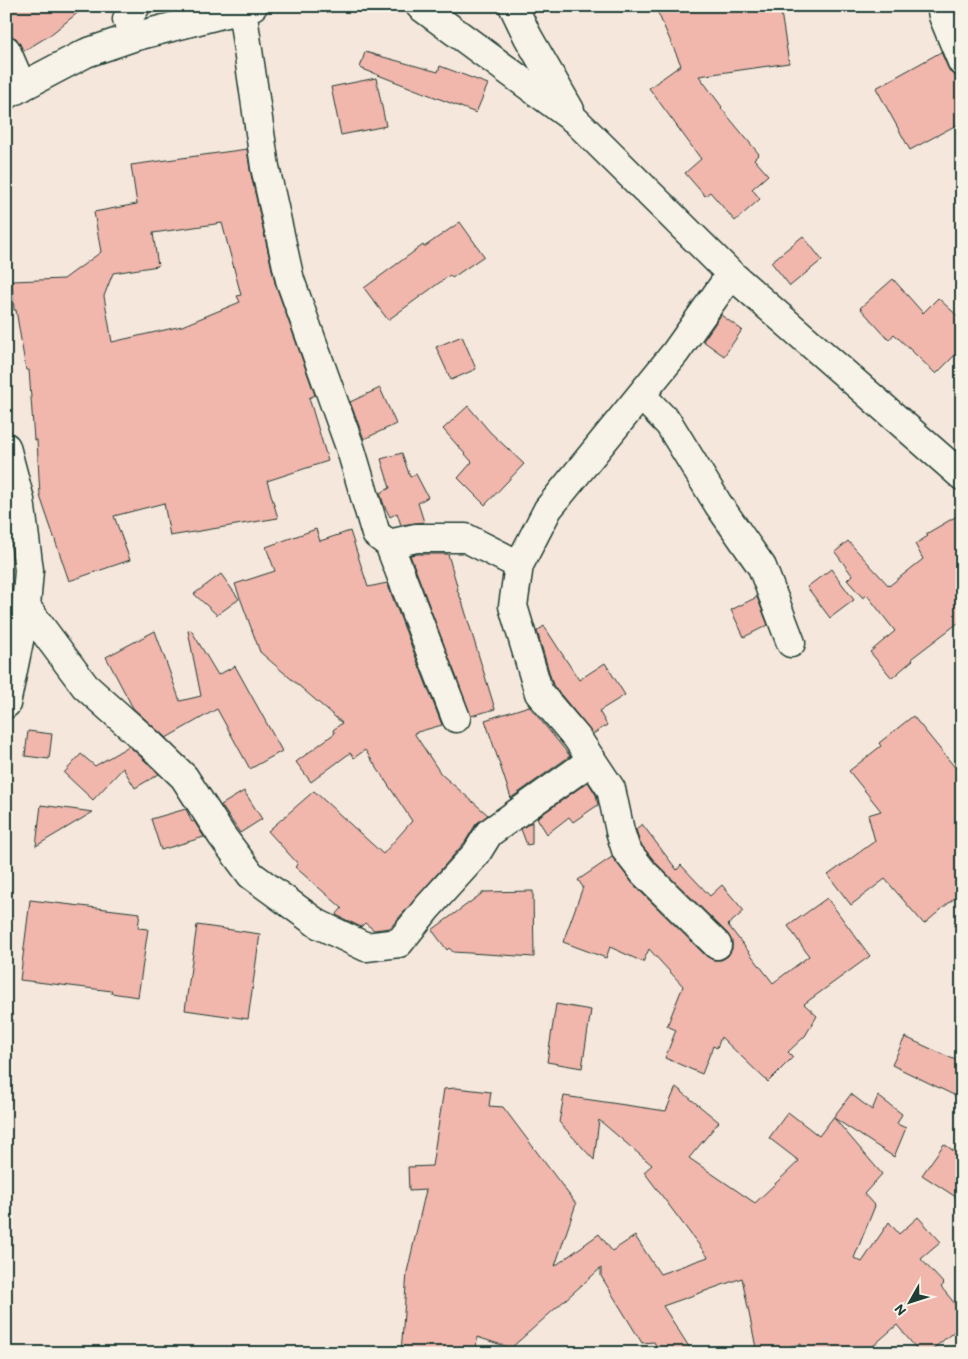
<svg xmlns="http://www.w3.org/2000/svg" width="968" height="1359" viewBox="0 0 968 1359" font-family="Itim,sans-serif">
  <rect width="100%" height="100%" fill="#f6e7dc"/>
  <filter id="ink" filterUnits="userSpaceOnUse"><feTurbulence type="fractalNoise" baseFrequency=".02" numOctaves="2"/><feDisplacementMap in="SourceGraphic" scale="10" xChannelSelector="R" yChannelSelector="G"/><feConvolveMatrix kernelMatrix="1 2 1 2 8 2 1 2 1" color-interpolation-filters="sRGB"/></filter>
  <g filter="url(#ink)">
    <path fill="#f1b6ac" stroke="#1f3d34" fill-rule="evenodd" d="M6,6h80l-36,29 -26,16 -8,-13 -10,-3z
      M655,6h125l9,57 -90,13 23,31 -1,1 38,46 -5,5 14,16 -16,14 8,10 -25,22 -25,-29 -5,4 -20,-23 16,-14 -52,-71 32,-23z
      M365,52l73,20 2,-6 48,18 -12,29 -116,-45z
      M941,52l7,16 4,6 10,3v45l-52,28 -34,-62z
      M376,78l10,48 -45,9 -10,-48z
      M247,149l3,21 25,113 40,112 -6,3 19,63 -61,20 11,37 -108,18 -6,-33 -50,13 16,44 -61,21 -29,-85 -3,-56h-3l-5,-70h-3l-10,-60h-2l-2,-29 52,-2 37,-27 -7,-40 43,-8 -6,-39zM222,223l19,72 -4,1 3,6 -58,24 -70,16 -8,-46 9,-23 45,-7 -5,-33z
      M460,222l24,34 -32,22 -2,-3 -62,45 -24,-32 59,-43 1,2z
      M803,236l19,24 -32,26 -19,-24z
      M893,279l30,34 15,-15 24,22v28l-26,26 -42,-40 -5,6 -29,-32z
      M721,315l21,15 -18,26 -21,-15z
      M462,336l14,33 -25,11 -15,-33z
      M380,388l16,36 -32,15 -14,-37z
      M468,406l22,26 34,32 -39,41 -27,-27 14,-16 -29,-33z
      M402,453l8,24 6,-3 12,23 -10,6 6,19 -23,3 -4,-12 -7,4 -6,-12 -4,-12 10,-5 -9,-29z
      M962,513v107l-50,38 1,2 -21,18 -22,-26 25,-21 -28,-36 -4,3 -16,-18 5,-5 -17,-23 13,-11 41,45 34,-27 -8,-15 13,-8 -2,-2z
      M316,529l4,12 30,-10 18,56 19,-4 55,142 -28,8 27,41 47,41 -12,9 -11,18 -75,86 -16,2 -9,-7 -4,4 -25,-12 6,-7 -47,-41 3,-3 -30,-33 46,-40 69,63 29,-33 -47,-71 -11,8 -4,-5 -39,29 -15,-20 39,-29 -2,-3 9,-7 -82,-71 -25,-68 40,-13 -9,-24z
      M418,554h30l10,35 -1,1 5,11 33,108 -24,7 -61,-161z
      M831,569l23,31 -24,18 -23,-31z
      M221,574l18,25 -22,16 -23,-21z
      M757,597l11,28 -24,12 -13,-27z
      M544,626l35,54 26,-17 20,32 -26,16 8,14 -14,9 -40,-49 -16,-54z
      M191,630l27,45 17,-9 47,85 -32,18 -33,-60 -51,29 -33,-30 -27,-51 49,-26 25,70 21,-5 -13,-65z
      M529,706l41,50 -59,42 -26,-78z
      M913,716l49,60v116l-38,32 -39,-45 -34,26 -23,-30 47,-34 -7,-26 13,-4 -32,-40 32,-25 -2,-3z
      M28,731l24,3 -3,25 -24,-3z
      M129,746l30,28 -24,14 -12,-20 -30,32 -29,-27 17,-19 14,12z
      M588,782l8,13 2,10 -25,17 -4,-5 -22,17 -10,-16z
      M244,791l18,28 -22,14 -19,-28z
      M41,805l52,7 -57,34z
      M186,809l6,13 2,-1 10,16 -43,13 -10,-31z
      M532,822v22l-5,1 -6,-16z
      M642,824l35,46 4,-5 29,31 12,-11 22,26 -16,14 45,58 36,-27 -21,-30 39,-28 43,58 -66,48 13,12 -12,20 -17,16 5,5 -25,25 -47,-45 -4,11 -4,-2 -11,28 -37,-16 11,-28 -9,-4 16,-40 -34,-37 -6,13 -33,-15 -4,11 -43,-16 20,-55 -5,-7 34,-23 21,27 73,72 7,4h8l7,-4 4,-7v-8l-4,-7 -72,-71 -16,-20 -4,-14z
      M533,891l1,66 -81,-5 -4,-4 -2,2 -15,-20 52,-38z
      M30,900l110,13 -2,15 10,1 -10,68 -27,-4 1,-2 -92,-11z
      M197,925l63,9 -12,85 -63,-9z
      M556,1004l35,6 -9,58 -35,-6z
      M905,1037l57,26v36l-70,-34z
      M676,1087l43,35 -30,36 66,45 44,-42 -30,-23 19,-26 31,24 32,-42 21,16 6,-14 24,18 -5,10 9,4 -12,29 -60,-39 48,56 -18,20 11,12 -21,52 8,4 27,-40 10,12 19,-17 23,25 -20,17 23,25 -3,3 21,25v13l-34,28h-8l-23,-28 -32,28h-64v-9l-44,9 -15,-75 -79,28 30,47h-33l-6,-11 -12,1 -41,-67v-8l-90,80 -34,-11 -1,16h-75l6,-81 19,-82 -17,1 -1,-24 24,-1 12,-77 12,-1 35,4 -2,14 14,1 73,97 -21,62 44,-32 13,17 23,-15 25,38 48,-17 -64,-85 8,-7 -53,-45 -5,40 -35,-38 5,-26 102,15z
      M944,1144l18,13v44l-40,-26z"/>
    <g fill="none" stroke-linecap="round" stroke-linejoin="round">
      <defs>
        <path id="minor" d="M420,6l155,114 156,154 231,202
          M513,6l15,31 42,73
          M941,6l2,10 19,46
          M242,9l23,158 25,113 61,170 25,84 13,10 27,-6h50l53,27
          M6,50l16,37
          M6,95l80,-42 47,-16 120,-31
          M641,395l28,29 49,80 44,63 29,76
          M6,447l14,53 9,70 -3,37 -20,97
          M389,544l67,174
          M26,607l59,79 66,59 33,32 38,59 29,39 67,49 48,23 33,-4 28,-35 49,-54 13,-21 103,-73
          M717,945l-73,-72 -18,-23 -6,-19 -9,-42 -34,-51 -38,-45 -26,-87 6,-41 29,-56 127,-156 56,-79"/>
        <path id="highway" d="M127,19l9,-13"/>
      </defs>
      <use href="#minor" stroke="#1f3d34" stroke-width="31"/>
      <use href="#highway" stroke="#1f3d34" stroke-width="31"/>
      <use href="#minor" stroke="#f7f3e8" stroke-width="28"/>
      <use href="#highway" stroke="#f7f3e8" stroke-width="28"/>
    </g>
  </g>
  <rect width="968" height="1359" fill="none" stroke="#f7f3e8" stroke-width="25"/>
  <rect x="12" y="12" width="943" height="1334" fill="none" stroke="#1f3d34" stroke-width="2" filter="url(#ink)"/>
  <g transform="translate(910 1302) rotate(231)" stroke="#f7f3e8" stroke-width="4" paint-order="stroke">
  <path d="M0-4L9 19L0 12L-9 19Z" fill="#1f3d34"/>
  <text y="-8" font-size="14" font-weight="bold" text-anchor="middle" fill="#1f3d34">N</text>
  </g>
</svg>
